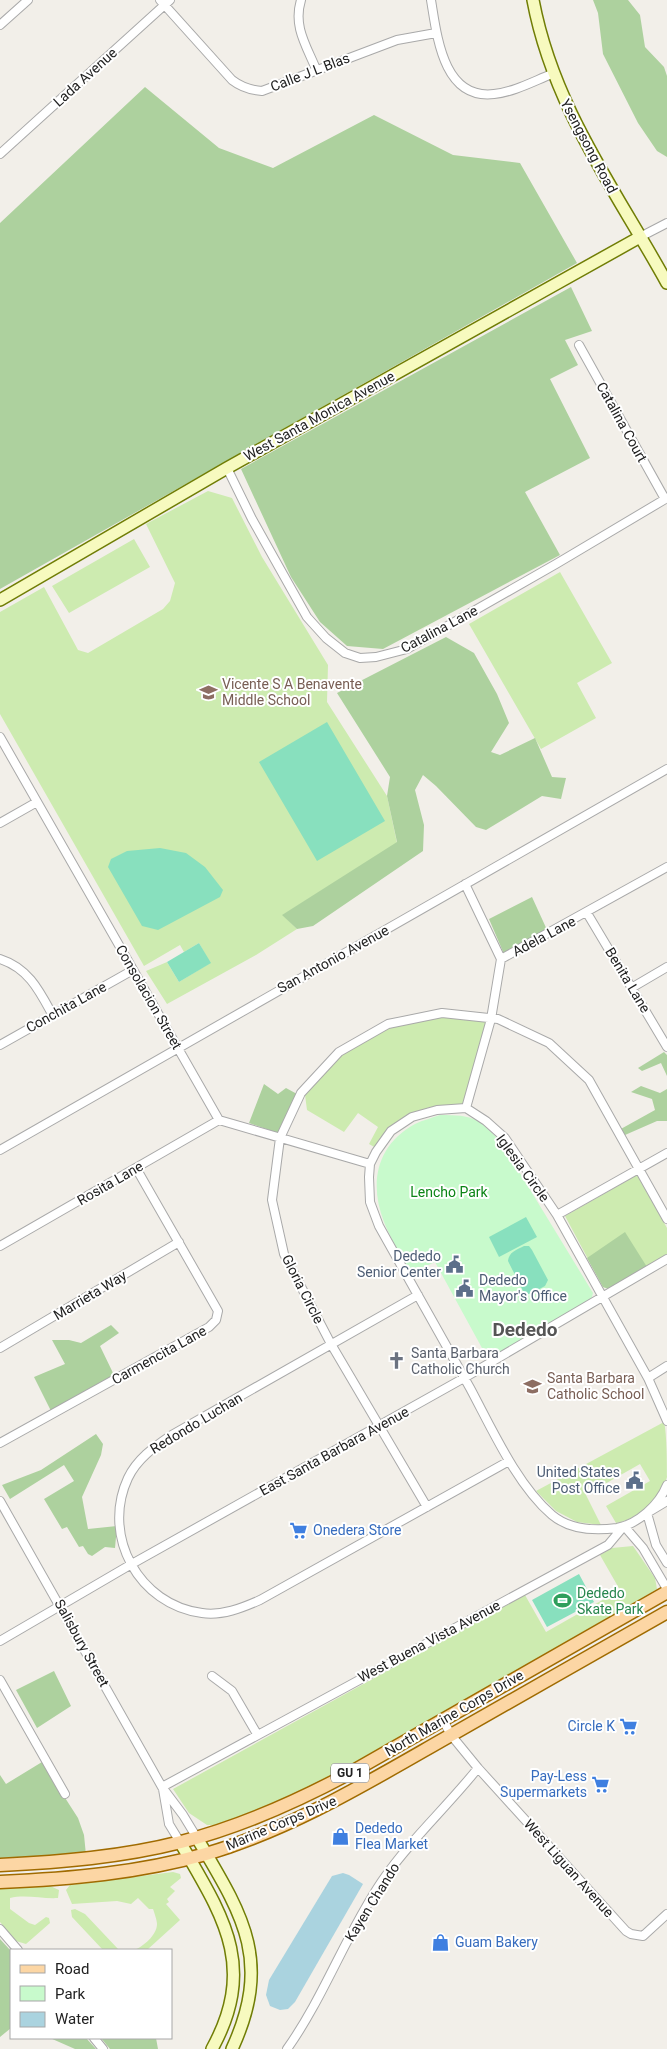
<svg xmlns="http://www.w3.org/2000/svg" width="667" height="2049" viewBox="0 0 667 2049" font-family="Roboto,sans-serif">
	<style>
		.grass { fill: #cdebb0 }
		.forest { fill: #add19e }
		.park { fill: #c8facc }
		.pitch { fill: #88e0be }
		.water { fill: #aad3df }
		.lines { fill: none; stroke-linecap: round; stroke-linejoin: round }
		.minor-casing { stroke: #a9a9a9; stroke-width: 10 }
		.secondary-casing { stroke: #707d05; stroke-width: 14 }
		.primary-casing { stroke: #a06b00; stroke-width: 15 }
		.minor { stroke: #fff; stroke-width: 8 }
		.secondary { stroke: #f7fabf; stroke-width: 11 }
		.primary { stroke: #fcd6a4; stroke-width: 12 }
		.labels { text-anchor: middle; dominant-baseline: central; stroke-width: 4; stroke-linejoin: round; paint-order: stroke }
		.shield { fill: #fff; stroke: #646464; stroke-width: 1 }
		.shield-label { font-size: 12px; font-weight: bold; fill: #222 }
		.street-label { font-size: 14px; fill: #222; stroke: #fff }
		.education-label { font-size: 14px; fill: #785e54; stroke: #fff; text-anchor: start }
		.park-label { font-size: 14px; fill: #0c8416; stroke: #fff }
		.service-label { font-size: 14px; fill: #4e5e75; stroke: #fff; text-anchor: end }
		.worship-label { font-size: 14px; fill: #5b616d; stroke: #fff; text-anchor: start }
		.shop-label { font-size: 14px; fill: #366cbe; stroke: #fff; text-anchor: start }
		.leisure-label { font-size: 14px; fill: #27864d; stroke: #fff; text-anchor: start }
		.district-label { font-size: 19px; font-weight: bold; fill: #555; stroke: #fff }
	</style>
	<rect width="100%" height="100%" fill="#f2efe9"/>
	<!-- grass -->
	<path class="grass" d="M208,491L232,498L262,557L328,665L327,702L387,796L397,843L283,915L297,929L256,955L167,1004L146,971L167,962L179,982L210,963L199,943L184,952L180,945L144,966L0,714V612L44,587L78,650L88,653L163,609L170,601L175,583L146,524Z
		M134,539L150,567L69,613L52,586Z
		M560,572L612,663L577,683L596,718L541,749L469,624Z
		M442,1015L488,1022L464,1107L411,1115L376,1148L369,1144L378,1127L358,1113L344,1132L307,1110L305,1095L341,1053L389,1027Z
		M637,1175L667,1228V1256L609,1289L603,1287L565,1216Z
		M664,1422C667,1434 667,1466 667,1477C661,1498 637,1520 616,1523L606,1506L650,1481L640,1464L596,1489L595,1483L583,1489L601,1525L577,1522L556,1511L536,1491Z
		M633,1546L655,1578L657,1589L331,1778L229,1825H207L189,1813L173,1789L525,1595L546,1632L620,1590L600,1555L612,1548Z
		M173,1872L180,1874L181,1878L170,1887L175,1891L167,1899L169,1902L166,1904L180,1920L147,1950H134C143,1947 157,1935 157,1924C157,1920 154,1912 153,1909H149L138,1898L131,1904L117,1901L72,1904L66,1890L70,1885Z
		M48,1885L59,1890L58,1898C42,1899 25,1894 10,1898V1909L29,1923L35,1925L46,1917L49,1918L50,1923L26,1944L16,1941L0,1922V1888Z
		M75,1909L85,1914L119,1950H103L72,1917L71,1910Z"/>
	<!-- forest -->
	<path class="forest" d="M593,0H628L640,15L645,47L664,67L667,76V157L657,151L638,123L603,54L598,13Z
		M145,87L219,148L273,168L374,115L453,155L520,163L577,263L0,589V223Z
		M571,287L592,331L565,340L578,365L550,379L590,458L525,492L560,555L383,649L347,646L320,622L291,577L241,469Z
		M446,637L474,653L497,694L509,723L491,752L500,755L535,738L552,777L566,778L561,799L542,796L486,830L476,827L436,786L423,775L415,790L424,825L423,851L313,926L297,929L282,915L397,842L387,796L390,777L337,693Z
		M532,897L548,932L504,954L489,919Z
		M664,1052L667,1055V1076L661,1063L642,1071L638,1068Z
		M264,1084L278,1094L286,1088L297,1094L278,1133L249,1123Z
		M641,1086L660,1093L667,1089V1121H657L625,1135L619,1130L655,1110L652,1099L631,1092Z
		M625,1232L647,1267L609,1289L603,1287L587,1258Z
		M111,1325L119,1333L100,1346L114,1375L51,1411L34,1377L65,1364L52,1340H69L81,1343Z
		M96,1434L103,1444L101,1455L82,1497L88,1529L117,1526L115,1548L105,1547L92,1556L88,1554L83,1546L79,1547L67,1527L62,1529L44,1499L74,1481L64,1465L10,1499L2,1485L41,1470Z
		M54,1671L71,1706L37,1728L16,1690Z
		M42,1762L78,1818L84,1835L86,1855L0,1858V1775L6,1784Z
		M0,1939L11,1951V2028L0,2037Z
		M50,2038H86L96,2049H75Z
		M101,2038H156L158,2049H110Z"/>
	<!-- park -->
	<path class="park" d="M440,1115C474,1115 478,1118 501,1142L593,1293L591,1300L488,1359L435,1262L411,1273C402,1257 391,1240 384,1222C369,1184 376,1145 415,1124C423,1120 432,1118 440,1115Z"/>
	<!-- pitch -->
	<path class="pitch" d="M327,722L385,821L317,861L259,762Z
		M160,848L186,853L205,867L223,890L220,897L158,930L142,926L108,867L111,859L127,851Z
		M199,943L211,963L179,982L167,962Z
		M526,1217L537,1237L499,1257L489,1237Z
		M524,1246H529L532,1250L548,1280L545,1286L530,1294H526L523,1291L508,1261C509,1252 516,1250 524,1246Z
		M579,1574L594,1602L547,1627L532,1600Z"/>
	<!-- water -->
	<path class="water" d="M343,1873L349,1875L363,1884L295,2002L288,2009L280,2010L270,2006L266,1995L269,1980L332,1876Z"/>
	<g class="lines">
		<defs>
			<path id="minor" d="M160,0L232,80C241,87 250,90 262,91L397,40L436,33
				M301,0C293,26 306,45 316,69
				M431,0C437,36 443,100 494,94C514,92 534,81 552,74
				M0,25L28,0
				M0,154L170,0
				M640,237L667,223
				M579,345L665,499
				M227,468L252,519L307,617L326,638L345,653L360,658L376,657L407,649L556,564L667,498
				M0,737L219,1120L370,1164
				M0,823L37,802
				M465,884L501,959
				M587,913L667,1047
				M0,959C28,968 39,990 52,1014
				M633,987L667,967
				M0,1045L133,970
				M466,1108L491,1019L501,959L667,867
				M0,1150L667,769
				M557,1215L667,1153
				M0,1246L219,1120
				M418,1295L170,1436C154,1447 137,1459 128,1478C101,1536 139,1605 202,1613C222,1616 242,1608 260,1600L509,1461
				M0,1348L179,1242
				M648,1378L667,1366
				M667,1421L648,1378L557,1215L505,1138L486,1121L466,1108L437,1110L412,1117L391,1131L376,1152L370,1164L369,1177L370,1202L379,1226C409,1280 440,1334 470,1388C492,1429 517,1485 552,1515C570,1530 595,1531 617,1528C638,1524 659,1505 667,1485
				M0,1443L209,1327L216,1320L218,1311L136,1168
				M0,1501L162,1787L183,1815L197,1838
				M667,1501L647,1513L656,1545L667,1563
				M427,1507L331,1344L284,1254L272,1200L280,1138L301,1093L339,1052L388,1024L442,1013L498,1019L549,1043L589,1080L667,1219
				M0,1641L130,1565L464,1378L667,1259
				M212,1676L232,1691L257,1734
				M0,1680L65,1794
				M478,1768L626,1931L631,1934L643,1936L667,1914
				M162,1787L608,1545L624,1526L643,1548L667,1589
				M163,1789L169,1824L180,1842
				M0,1929L18,1950
				M94,2038L103,2049
				M287,2049C324,1997 346,1934 382,1881C410,1840 447,1807 478,1768L451,1735L443,1720"/>
			<path id="secondary" d="M533,0C553,107 615,189 667,283
				M0,600L227,468L640,237
				M197,1838C242,1914 273,1960 232,2049
				M180,1842C222,1915 258,1965 212,2049"/>
			<path id="primary" d="M0,1865C61,1862 122,1857 181,1842C240,1827 296,1802 350,1773L667,1592
				M0,1882C69,1879 139,1873 206,1854C291,1829 367,1783 444,1739C518,1697 593,1654 667,1612"/>
		</defs>
		<!-- minor casing -->
		<use href="#minor" class="minor-casing"/>
		<!-- secondary casing -->
		<use href="#secondary" class="secondary-casing"/>
		<!-- primary casing -->
		<use href="#primary" class="primary-casing"/>
		<!-- minor -->
		<use href="#minor" class="minor"/>
		<!-- secondary -->
		<use href="#secondary" class="secondary"/>
		<!-- primary -->
		<use href="#primary" class="primary"/>
	</g>
	<!-- icons -->
	<defs>
		<symbol id="school-bare" viewBox="-9 -9 18 18"><path d="M0-5L7-2L0 1L-7-2ZM-4 1L0 2.5L4 1V4Q0 6-4 4Z" fill="#8d6e63" stroke="#fff" stroke-width="2.5" paint-order="stroke"/></symbol>
		<symbol id="civic-bare" viewBox="-9 -9 18 18"><path d="M-.6-6.5H3V-4.5H.6V-3L4-1V1h2V6H-6V1h2V-1L-.6-3ZM-1.2 2.5V6h2.4V2.5Z" fill="#5c6f8a" stroke="#fff" stroke-width="2.5" paint-order="stroke"/></symbol>
		<symbol id="church-bare" viewBox="-9 -9 18 18"><path d="M-1.2-6h2.4v3.5h3.3v2.4h-3.3V6h-2.4V-.1h-3.3v-2.4h3.3Z" fill="#6b7280" stroke="#fff" stroke-width="2.5" paint-order="stroke"/></symbol>
		<symbol id="supermarket-bare" viewBox="-9 -9 18 18"><path d="M-6-5.5h2.5l.6 2H6L4.5 2H-2.5L-4.4-4H-6ZM-1.5 3.2a1.3 1.3 0 1 0 .1 0ZM3 3.2a1.3 1.3 0 1 0 .1 0Z" fill="#3f7fe0" stroke="#fff" stroke-width="2.5" paint-order="stroke"/></symbol>
		<symbol id="stadium-bare" viewBox="-9 -9 18 18"><path d="M0-5a6.5 5 0 1 0 0 10a6.5 5 0 1 0 0-10ZM-3.5-1.8h7v3.6h-7Z" fill="#2e9e5b" stroke="#fff" stroke-width="2.5" paint-order="stroke"/></symbol>
		<symbol id="shop-bare" viewBox="-9 -9 18 18"><path d="M-5-2.5h2.3a2.7 3.5 0 0 1 5.4 0H5L5.5 6h-11ZM-1.5-2.5h3a1.5 2.3 0 0 0-3 0Z" fill="#3f7fe0" stroke="#fff" stroke-width="2.5" paint-order="stroke"/></symbol>
	</defs>
	<g fill-rule="evenodd">
		<use href="#school-bare" x="196" y="680" width="25" height="25"/>
		<use href="#civic-bare" x="442" y="1252" width="25" height="25"/>
		<use href="#civic-bare" x="452" y="1276" width="25" height="25"/>
		<use href="#church-bare" x="384" y="1348" width="25" height="25"/>
		<use href="#school-bare" x="520" y="1374" width="25" height="25"/>
		<use href="#civic-bare" x="622" y="1468" width="25" height="25"/>
		<use href="#supermarket-bare" x="286" y="1518" width="25" height="25"/>
		<use href="#stadium-bare" x="550" y="1588" width="25" height="25"/>
		<use href="#supermarket-bare" x="616" y="1714" width="25" height="25"/>
		<use href="#supermarket-bare" x="588" y="1772" width="25" height="25"/>
		<use href="#shop-bare" x="328" y="1824" width="25" height="25"/>
		<use href="#shop-bare" x="428" y="1930" width="25" height="25"/>
	</g>
	<g class="labels">
		<!-- shield labels -->
		<rect class="shield" x="331" y="1763.5" width="38" height="19" rx="4"/>
		<g class="shield-label">
			<text x="350" y="1773">GU 1</text>
		</g>
		<!-- street labels -->
		<g class="street-label">
			<text transform="translate(310 72) rotate(-21)">Calle J L Blas</text>
			<text transform="translate(85 77) rotate(-42)">Lada Avenue</text>
			<text transform="translate(589 146) rotate(62)">Ysengsong Road</text>
			<text transform="translate(319 416) rotate(-29)">West Santa Monica Avenue</text>
			<text transform="translate(622 422) rotate(61)">Catalina Court</text>
			<text transform="translate(439 629) rotate(-28)">Catalina Lane</text>
			<text transform="translate(544 936) rotate(-28)">Adela Lane</text>
			<text transform="translate(333 959) rotate(-29)">San Antonio Avenue</text>
			<text transform="translate(628 980) rotate(59)">Benita Lane</text>
			<text transform="translate(149 997) rotate(60)">Consolacion Street</text>
			<text transform="translate(66 1007) rotate(-29)">Conchita Lane</text>
			<text transform="translate(523 1168) rotate(54)">Iglesia Circle</text>
			<text transform="translate(110 1183) rotate(-30)">Rosita Lane</text>
			<text transform="translate(303 1289) rotate(63)">Gloria Circle</text>
			<text transform="translate(90 1295) rotate(-31)">Marrieta Way</text>
			<text transform="translate(159 1355) rotate(-29)">Carmencita Lane</text>
			<text transform="translate(196 1423) rotate(-31)">Redondo Luchan</text>
			<text transform="translate(334 1451) rotate(-29)">East Santa Barbara Avenue</text>
			<text transform="translate(429 1641) rotate(-28)">West Buena Vista Avenue</text>
			<text transform="translate(82 1643) rotate(61)">Salisbury Street</text>
			<text transform="translate(454 1713) rotate(-30)">North Marine Corps Drive</text>
			<text transform="translate(281 1823) rotate(-23)">Marine Corps Drive</text>
			<text transform="translate(569 1868) rotate(48)">West Liguan Avenue</text>
			<text transform="translate(372 1902) rotate(-58)">Kayen Chando</text>
		</g>
		<!-- education labels -->
		<g class="education-label">
			<text x="222" y="684">Vicente S A Benavente<tspan x="222" dy="16">Middle School</tspan></text>
			<text x="547" y="1378">Santa Barbara<tspan x="547" dy="16">Catholic School</tspan></text>
		</g>
		<!-- park labels -->
		<g class="park-label">
			<text x="449" y="1192">Lencho Park</text>
		</g>
		<!-- service labels -->
		<g class="service-label">
			<text x="441" y="1256">Dededo<tspan x="441" dy="16">Senior Center</tspan></text>
			<text x="479" y="1280" text-anchor="start">Dededo<tspan x="479" dy="16">Mayor's Office</tspan></text>
			<text x="620" y="1472">United States<tspan x="620" dy="16">Post Office</tspan></text>
		</g>
		<!-- worship labels -->
		<g class="worship-label">
			<text x="411" y="1353">Santa Barbara<tspan x="411" dy="16">Catholic Church</tspan></text>
		</g>
		<!-- shop labels -->
		<g class="shop-label">
			<text x="313" y="1530">Onedera Store</text>
			<text x="615" y="1726" text-anchor="end">Circle K</text>
			<text x="587" y="1776" text-anchor="end">Pay-Less<tspan x="587" dy="16">Supermarkets</tspan></text>
			<text x="355" y="1828">Dededo<tspan x="355" dy="16">Flea Market</tspan></text>
			<text x="455" y="1942">Guam Bakery</text>
		</g>
		<!-- leisure labels -->
		<g class="leisure-label">
			<text x="577" y="1593">Dededo<tspan x="577" dy="16">Skate Park</tspan></text>
		</g>
		<!-- district labels -->
		<g class="district-label">
			<text x="525" y="1329">Dededo</text>
		</g>
	</g>
	<!-- legend -->
	<rect x="10" y="1949" width="162" height="90" fill="#ffffff" stroke="#a7a7a7"/>
	<rect x="20" y="1965" width="25" height="8" fill="#fcd6a4" stroke="#a7a7a7"/>
	<text x="55" y="1974" font-size="15" fill="#222222">Road</text>
	<rect x="20" y="1986" width="25" height="15" fill="#c8facc" stroke="#a7a7a7"/>
	<text x="55" y="1999" font-size="15" fill="#222222">Park</text>
	<rect x="20" y="2012" width="25" height="15" fill="#aad3df" stroke="#a7a7a7"/>
	<text x="55" y="2024" font-size="15" fill="#222222">Water</text>
</svg>
